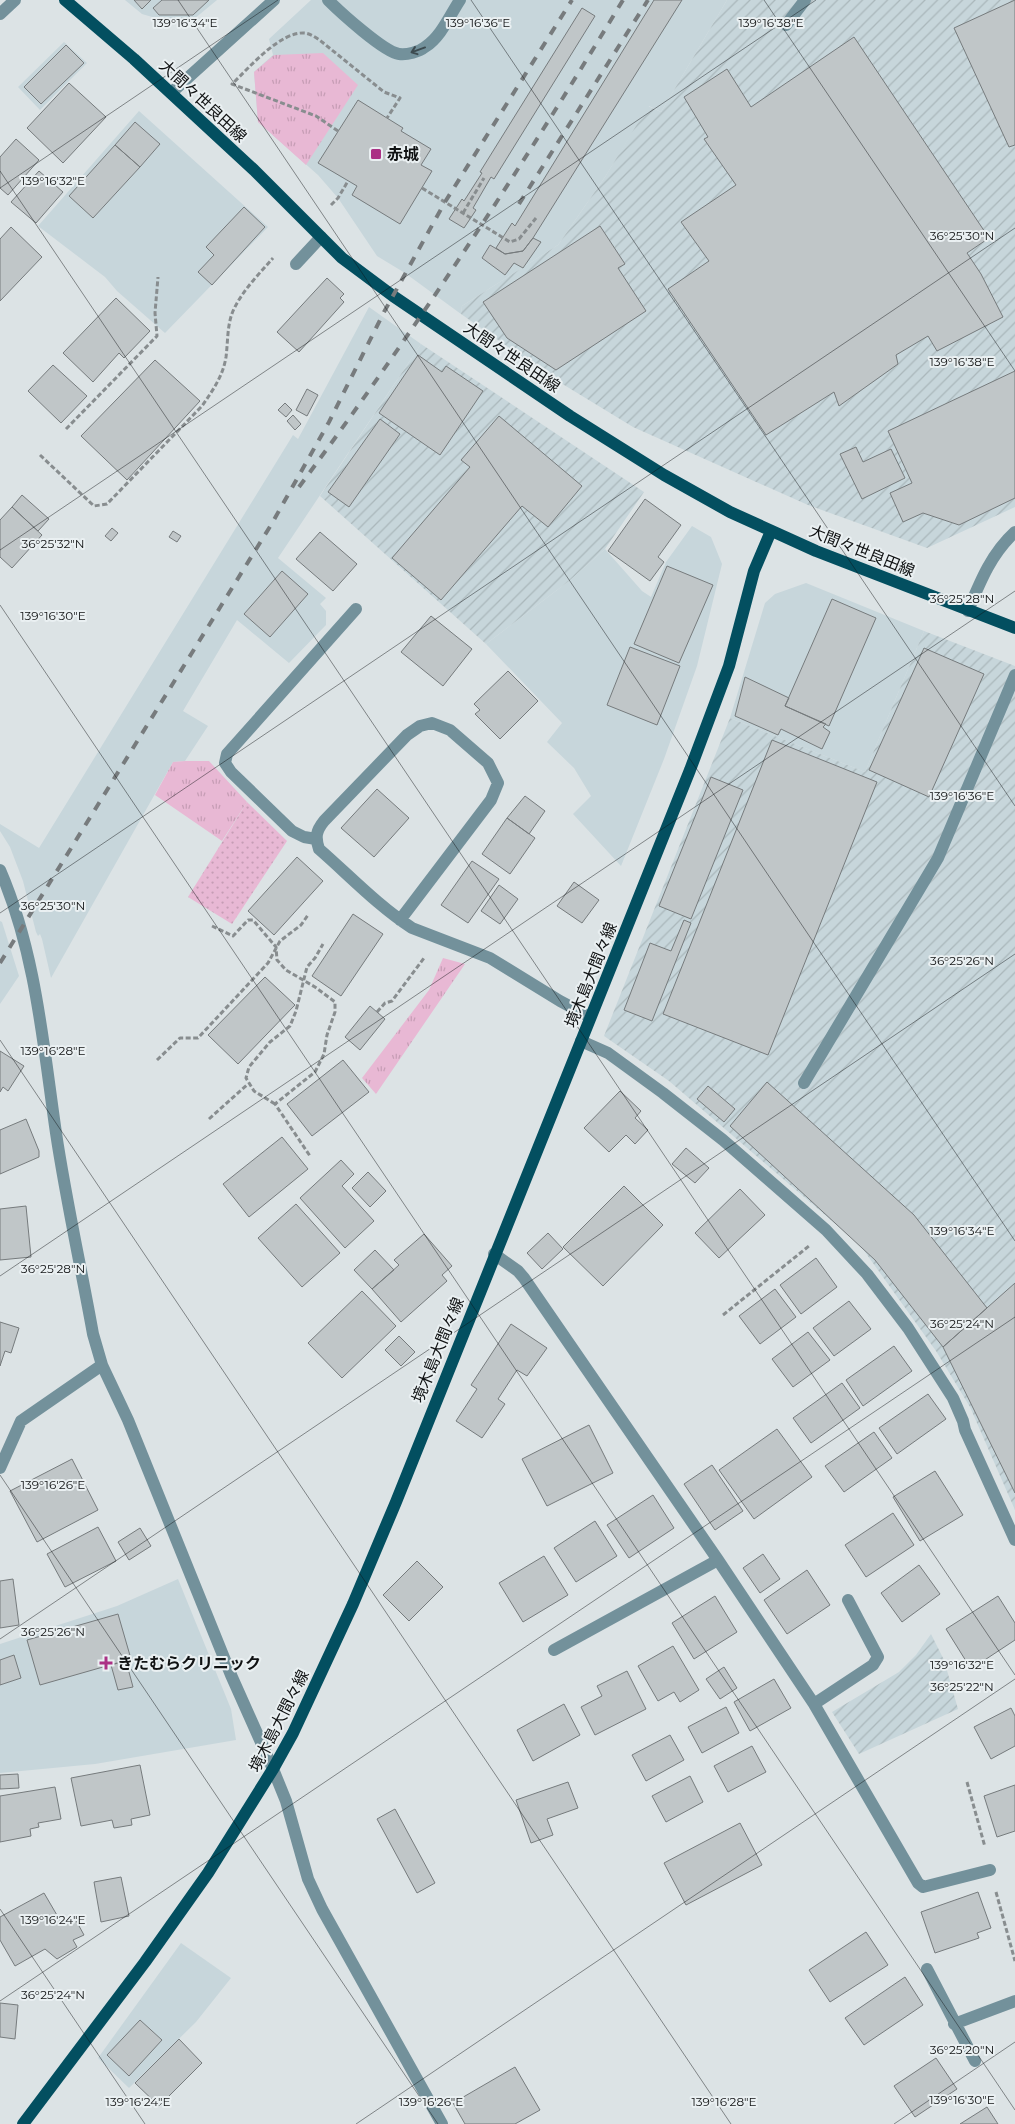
<svg xmlns="http://www.w3.org/2000/svg" width="1015" height="2124" viewBox="0 0 1015 2124" font-family="Montserrat,'Noto Sans JP',sans-serif">
	<style>
		.built { fill: #c7d6db }
		.industrial { fill: url(#industrial-furrows) }
		.grass { fill: url(#grass-tufts) }
		.park { fill: url(#park-dots) }
		.building { fill: #c0c6c8; stroke: #767b7d }
		.lines { fill: none; stroke-linecap: round; stroke-linejoin: round }
		.path { stroke: #888d8f; stroke-width: 3; stroke-dasharray: 5 2.5; stroke-linecap: butt }
		.minor { stroke: #73919b; stroke-width: 12 }
		.major { stroke: #034f60; stroke-width: 12 }
		.rail { stroke: #777b7d; stroke-width: 4; stroke-dasharray: 9 9; stroke-linecap: butt }
		.oneway { stroke: #3d4b50 }
		.ticks { fill: none; stroke: #101213; stroke-width: 1; stroke-opacity: 0.45 }
		.poi-dot { fill: #ab3185; stroke: #eaf0f2; stroke-width: 2 }
		.labels { text-anchor: middle; dominant-baseline: central; stroke-width: 4; stroke-linejoin: round; paint-order: stroke }
		.street-label { font-size: 16px; fill: #101213; stroke: #eaf0f2 }
		.poi-label { font-size: 16px; font-weight: bold; fill: #101213; stroke: #eaf0f2; text-anchor: start }
		.ticks-label { font-size: 12px; text-anchor: middle; fill: #101213; stroke: #eaf0f2; stroke-width: 4; stroke-linejoin: round; paint-order: stroke }
	</style>
	<defs>
		<pattern id="industrial-furrows" width="10" height="10" patternUnits="userSpaceOnUse" patternTransform="scale(1.25)"><rect width="10" height="10" fill="#c7d6db"/><path d="M-1 1l2-2M0 10L10 0M9 11l2-2" fill="none" stroke="#aab7bb"/></pattern>
		<pattern id="grass-tufts" width="24" height="20" patternUnits="userSpaceOnUse" patternTransform="scale(1.25)"><rect width="24" height="20" fill="#e8b8d4"/><path d="M3 7l-1-3M5 7V3M7 7l1-3M15 17l-1-3M17 17v-4M19 17l1-3" fill="none" stroke="#c69db5"/></pattern>
		<pattern id="park-dots" width="8" height="8" patternUnits="userSpaceOnUse" patternTransform="scale(1.25)"><rect width="8" height="8" fill="#e8b8d4"/><path d="M2 2h.1M6 6h.1" fill="none" stroke="#c69db5" stroke-width="1.8" stroke-linecap="round"/></pattern>
	</defs>
	<rect width="100%" height="100%" fill="#dce3e5"/>
	<!-- built -->
	<path class="built" d="M125,0H217L194,19H159L142,14Z
		M311,0H727L661,112L649,106L605,177L558,245L462,306L461,314L405,273L377,256L338,198L318,175L258,122L254,72L273,55L269,39Z
		M64,42L87,63L40,110L18,87Z
		M139,111L268,227L165,333L117,291L105,277L38,226Z
		M369,307L421,344L278,558L326,598L320,604L326,611V625L289,663L237,620L183,711L208,726L185,761L173,762L51,978L42,939L40,934L38,936L36,932L23,881L10,847L0,831V824L39,848L293,435L298,439Z
		M692,526L711,537L722,564L697,666L664,759L621,866L573,814L591,796L574,768L547,742L562,723L486,644L569,581L605,549L642,591L651,597L666,562Z
		M806,583L924,631L865,772L730,718L765,603L775,594Z
		M0,921L2,922L19,976L0,1004Z
		M178,1579L231,1709L236,1740L95,1764L0,1773V1644L117,1606Z
		M181,1943L231,1978L196,2022L129,2088L98,2058Z"/>
	<!-- industrial -->
	<path class="industrial" d="M727,0H1015V507L927,548L808,505L633,427L551,377L461,314L462,306L558,245L605,177L648,106L661,112Z
		M421,344L644,492L605,549L569,581L486,644L320,496Z
		M924,631L1015,666V1510L970,1407L936,1351L860,1245L669,1081L604,1036L730,718L865,772Z
		M931,1634L944,1660L958,1709L859,1754L832,1712L899,1672L916,1655Z"/>
	<!-- grass -->
	<path class="grass" d="M323,53L358,85L306,165L258,122L254,72L274,55Z
		M185,761H209L247,802L222,841L155,795L173,762Z
		M443,958L465,964L376,1094L362,1078L429,990Z"/>
	<!-- park -->
	<path class="park" d="M247,802L287,841L232,924L188,897Z"/>
	<!-- building -->
	<path class="building" d="M134,0H151L142,9Z
		M162,0H209L193,15H159L153,8Z
		M654,0H682L533,238L523,251L505,254L496,248L512,223L515,226Z
		M1015,0V145L1009,147L954,28Z
		M582,8L595,16L494,179L491,177L473,208L476,210L464,228L449,219L462,199L464,201L482,173L480,172Z
		M854,37L989,238L967,253L981,274L1003,317L937,351L928,336L896,355L898,364L839,406L834,392L766,435L668,289L709,261L681,222L736,185L704,139L708,137L684,97L727,69L751,107Z
		M66,45L84,63L41,104L24,87Z
		M69,83L106,117L63,163L27,128Z
		M358,100L403,128L401,131L431,149L421,165L432,171L400,224L352,195L357,186L318,163Z
		M135,122L160,144L140,167L115,145Z
		M16,139L39,160L8,195L0,188V157Z
		M115,145L140,167L93,218L69,196Z
		M39,171L63,192L36,223L11,202Z
		M244,207L265,227L212,285L198,272L214,255L206,247Z
		M600,226L625,264L618,268L646,311L556,370L507,338L483,302Z
		M11,227L42,257L0,301V239Z
		M533,238L541,242L523,268L514,263L505,275L482,258L490,245L505,254L523,251Z
		M327,278L344,294L340,298L344,302L299,352L277,332Z
		M116,298L150,331L124,358L119,353L93,382L63,353Z
		M418,355L442,372L446,366L483,391L440,455L379,413Z
		M155,360L200,401L127,480L81,436Z
		M53,365L87,396L61,423L28,391Z
		M1015,371V498L959,525L923,513L903,522L890,493L912,483L888,431Z
		M307,389L318,395L307,416L296,410Z
		M285,403L292,410L286,417L278,410Z
		M293,415L301,424L295,430L287,421Z
		M499,416L582,486L548,527L522,506L441,600L392,558L470,467L461,460Z
		M380,419L400,434L349,507L328,492Z
		M856,447L863,462L891,449L905,478L862,499L840,454Z
		M22,495L49,519L38,531L12,507Z
		M645,499L681,525L658,557L664,562L650,581L608,551Z
		M12,507L42,535L12,568L0,557V520Z
		M112,528L118,533L111,541L105,536Z
		M173,531L181,536L177,542L169,537Z
		M320,532L357,564L333,591L296,559Z
		M667,566L713,585L679,663L634,644Z
		M282,571L308,594L270,637L244,614Z
		M832,599L876,618L829,726L785,706Z
		M431,616L472,649L443,686L401,652Z
		M630,647L680,666L657,725L607,705Z
		M924,648L984,674L929,797L869,770Z
		M508,671L538,701L500,739L475,714L480,710L474,704Z
		M745,677L789,698L785,706L826,724L823,727L830,732L822,749L781,729L778,735L735,716Z
		M772,740L877,782L768,1055L663,1014Z
		M711,777L743,790L691,919L659,906Z
		M377,789L409,818L374,857L341,828Z
		M525,796L545,811L529,834L507,818Z
		M507,818L535,838L510,874L482,854Z
		M297,857L323,881L274,935L248,911Z
		M472,861L499,879L468,923L441,905Z
		M574,882L599,900L582,923L557,906Z
		M499,885L518,899L500,924L481,911Z
		M353,914L383,934L341,996L312,976Z
		M684,920L691,923L652,1021L624,1010L650,943L671,951Z
		M265,977L295,1005L238,1064L208,1035Z
		M370,1006L385,1019L360,1050L345,1037Z
		M0,1051L24,1066L8,1091L3,1087L0,1092Z
		M343,1060L369,1092L312,1136L287,1104Z
		M767,1082L914,1215L987,1308L943,1347L875,1260L730,1126Z
		M708,1086L735,1109L724,1122L697,1099Z
		M620,1091L641,1111L635,1118L648,1130L635,1144L626,1135L609,1152L584,1128Z
		M26,1119L39,1151V1157L0,1174V1130Z
		M282,1137L308,1169L249,1217L223,1184Z
		M686,1148L709,1168L695,1183L672,1164Z
		M341,1160L354,1174L342,1186L374,1221L345,1248L300,1198Z
		M368,1172L386,1191L370,1207L352,1188Z
		M624,1186L663,1225L603,1286L563,1247Z
		M740,1189L765,1215L719,1258L695,1233Z
		M296,1204L340,1253L302,1287L258,1238Z
		M26,1206L31,1257L0,1260V1209Z
		M548,1233L563,1249L542,1269L527,1253Z
		M424,1234L452,1266L442,1275L447,1281L401,1322L372,1289L399,1265L394,1260Z
		M375,1250L394,1270L372,1289L354,1270Z
		M816,1258L837,1287L801,1314L780,1285Z
		M1015,1283V1493L943,1347Z
		M775,1289L796,1317L760,1344L739,1316Z
		M362,1291L396,1326L342,1378L308,1343Z
		M849,1301L871,1329L834,1356L813,1328Z
		M0,1322L19,1328L11,1353L5,1351L0,1366Z
		M511,1324L547,1348L527,1376L517,1370L498,1399L505,1404L482,1438L456,1421L477,1389L471,1385Z
		M808,1332L830,1360L793,1387L772,1359Z
		M399,1336L415,1352L401,1366L385,1350Z
		M894,1346L912,1371L863,1406L846,1380Z
		M842,1383L860,1408L811,1443L793,1418Z
		M928,1394L946,1419L897,1454L879,1428Z
		M589,1425L613,1473L547,1506L522,1459Z
		M777,1429L812,1477L754,1519L719,1470Z
		M874,1432L892,1458L844,1492L825,1466Z
		M72,1459L98,1510L37,1542L10,1491Z
		M712,1465L743,1511L715,1530L684,1484Z
		M935,1471L963,1515L920,1541L893,1497Z
		M653,1495L674,1528L629,1558L607,1525Z
		M893,1513L914,1545L866,1577L845,1545Z
		M595,1521L617,1556L576,1582L554,1548Z
		M98,1527L116,1561L65,1587L47,1554Z
		M140,1528L151,1546L129,1560L118,1542Z
		M763,1554L780,1579L760,1593L743,1568Z
		M544,1556L568,1595L523,1622L499,1583Z
		M417,1561L443,1587L409,1621L383,1595Z
		M919,1565L940,1594L902,1622L881,1593Z
		M807,1570L830,1605L787,1634L764,1600Z
		M13,1579L19,1625L0,1628V1581Z
		M715,1596L737,1632L694,1659L672,1623Z
		M998,1596L1015,1623V1640L971,1669L946,1629Z
		M118,1614L131,1659L40,1685L27,1640Z
		M673,1646L699,1690L680,1702L674,1692L658,1701L638,1666Z
		M14,1655L21,1678L0,1685V1660Z
		M126,1661L133,1687L118,1690L111,1665Z
		M724,1667L737,1688L720,1699L706,1679Z
		M627,1671L646,1709L595,1735L581,1707L602,1696L597,1686Z
		M774,1679L791,1708L750,1731L734,1702Z
		M564,1704L580,1735L533,1761L517,1730Z
		M726,1707L739,1733L702,1753L688,1727Z
		M1011,1708L1015,1716V1746L991,1759L974,1727Z
		M670,1735L684,1760L646,1781L632,1755Z
		M752,1746L766,1772L728,1792L714,1766Z
		M140,1765L150,1815L131,1819L132,1825L114,1828L112,1820L81,1826L71,1778Z
		M18,1774L19,1788L0,1789V1775Z
		M690,1776L703,1802L666,1822L652,1796Z
		M568,1782L578,1808L547,1819L553,1835L531,1843L516,1800Z
		M1015,1785V1831L997,1837L984,1796Z
		M55,1787L61,1819L38,1823L39,1827L30,1829L31,1836L0,1842V1796Z
		M395,1809L435,1883L417,1893L377,1819Z
		M740,1823L762,1865L686,1905L664,1863Z
		M121,1877L129,1916L101,1922L94,1882Z
		M978,1892L991,1928L977,1933L979,1938L935,1953L921,1912Z
		M44,1893L61,1922L73,1915L84,1935L73,1940L77,1947L57,1959L45,1949L15,1966L0,1940V1917Z
		M866,1932L888,1965L830,2002L809,1970Z
		M905,1977L923,2005L864,2045L845,2018Z
		M0,2003L18,2005L15,2039L0,2037Z
		M140,2020L162,2040L129,2076L107,2055Z
		M179,2039L202,2063L159,2106L135,2083Z
		M936,2058L957,2089L915,2117L894,2086Z
		M515,2067L540,2110L515,2124H465L453,2103Z
		M987,2107L998,2124H960Z"/>
	<g class="lines">
		<!-- path -->
		<path class="path" d="M338,131L316,116L232,84C249,68 280,31 305,33C311,34 317,38 322,42L384,92L400,98L387,118
			M422,188L510,242L519,239L536,218
			M331,205L338,198L348,181
			M463,213L484,178
			M66,429L157,336L155,313L158,277
			M40,455L94,506L107,504L202,406C213,390 223,376 226,357C228,342 227,325 233,311C242,291 259,274 273,258
			M212,926L233,936L248,920H253L276,947L277,960L286,970L315,987L335,1002V1012L327,1035L324,1054L315,1072L275,1104L310,1156
			M377,1012L385,1003L392,1001L424,958
			M157,1060L180,1038H198L268,963L280,941L301,925L308,915
			M275,1104L254,1091L246,1078L249,1067L270,1042L290,1026L296,1011L307,967L315,958L323,944
			M209,1119L248,1084
			M723,1315L809,1246
			M967,1782L985,1847
			M996,1892L1015,1961"/>
		<!-- minor -->
		<path class="minor" d="M328,0C340,12 384,52 399,54C407,55 419,52 425,47C441,37 450,15 460,0
			M0,14L15,0
			M786,25L805,0
			M171,93L274,0
			M296,264L321,237
			M968,611C980,582 991,554 1015,532
			M316,839L304,837L292,831L231,772L225,763L227,754L356,609
			M0,870C36,953 43,1044 56,1133C66,1200 81,1267 93,1334L102,1365L128,1420L231,1675L273,1769L286,1801L308,1879L322,1909L442,2124
			M400,920L491,800L498,783L488,763L450,730L432,723L420,726L407,735L324,821C316,831 315,837 319,849C350,876 377,905 412,928L490,958L560,1001L590,1017
			M581,1041L608,1053L663,1093L723,1140L826,1230L867,1274L908,1328L953,1398L963,1421L965,1430L1015,1540
			M804,1083L938,858L1015,675
			M494,1254L518,1271L524,1278L718,1560L814,1704L918,1883L923,1887L990,1870
			M0,1468L21,1421L102,1365
			M554,1650L718,1560
			M814,1704L873,1665L878,1657L848,1600
			M927,1969L975,2061
			M954,2024L1015,2001"/>
		<!-- major -->
		<path class="major" d="M65,0L134,59L254,170L342,258L393,296L570,416L664,475L730,512L816,551L1015,628
			M23,2124L145,1962L208,1873L273,1769L293,1733L353,1604L396,1502L690,770L729,666L754,571L771,531"/>
		<!-- rail -->
		<path class="rail" d="M519,204L648,0
			M299,487C415,331 522,167 623,0
			M0,963L271,525L329,422L384,312L445,202L572,0"/>
	</g>
	<!-- one-way arrows -->
	<defs><path id="oneway-shaft" d="M-6 0H5M1.5-3L5.5 0L1.5 3" fill="none" stroke-width="1.6" stroke-linecap="round" stroke-linejoin="round" transform="scale(1.25)"/></defs>
	<use class="oneway" href="#oneway-shaft" transform="translate(418 50) rotate(160)"/>
	<!-- ticks -->
	<path class="ticks" d="M178,0L1015,1241M471,0L1015,806M764,0L1015,371M0,171L1015,1675M0,188L278,0M0,550L816,0M0,605L1015,2110M0,913L1015,228M0,1040L731,2124M0,1276L1015,591M0,1475L438,2124M0,1639L1015,954M0,1909L145,2124M0,2001L1015,1317M356,2124L1015,1679M894,2124L1015,2042"/>
	<!-- markers -->
	<g class="poi-dot">
		<rect x="370" y="148" width="12" height="12" rx="2.5"/>
		<path d="M103.5 1655.5h5v5h5v5h-5v5h-5v-5h-5v-5h5z"/>
	</g>
	<g class="labels">
		<!-- street labels -->
		<g class="street-label">
			<text transform="translate(203 101) rotate(43)">大間々世良田線</text>
			<text transform="translate(512 357) rotate(34)">大間々世良田線</text>
			<text transform="translate(862 551) rotate(22)">大間々世良田線</text>
			<text transform="translate(591 975) rotate(-68)">境木島大間々線</text>
			<text transform="translate(438 1350) rotate(-68)">境木島大間々線</text>
			<text transform="translate(279 1721) rotate(-63)">境木島大間々線</text>
		</g>
		<!-- poi labels -->
		<g class="poi-label">
			<text x="387" y="154">赤城</text>
			<text x="117" y="1663">きたむらクリニック</text>
		</g>
	</g>
	<g class="ticks-label">
		<text x="185" y="27">139°16'34"E</text>
		<text x="478" y="27">139°16'36"E</text>
		<text x="771" y="27">139°16'38"E</text>
		<text x="53" y="185">139°16'32"E</text>
		<text x="962" y="240">36°25'30"N</text>
		<text x="962" y="366">139°16'38"E</text>
		<text x="53" y="548">36°25'32"N</text>
		<text x="962" y="603">36°25'28"N</text>
		<text x="53" y="620">139°16'30"E</text>
		<text x="962" y="800">139°16'36"E</text>
		<text x="53" y="910">36°25'30"N</text>
		<text x="962" y="965">36°25'26"N</text>
		<text x="53" y="1055">139°16'28"E</text>
		<text x="962" y="1235">139°16'34"E</text>
		<text x="53" y="1273">36°25'28"N</text>
		<text x="962" y="1328">36°25'24"N</text>
		<text x="53" y="1489">139°16'26"E</text>
		<text x="53" y="1636">36°25'26"N</text>
		<text x="962" y="1669">139°16'32"E</text>
		<text x="962" y="1691">36°25'22"N</text>
		<text x="53" y="1924">139°16'24"E</text>
		<text x="53" y="1999">36°25'24"N</text>
		<text x="962" y="2054">36°25'20"N</text>
		<text x="962" y="2104">139°16'30"E</text>
		<text x="138" y="2106">139°16'24"E</text>
		<text x="431" y="2106">139°16'26"E</text>
		<text x="724" y="2106">139°16'28"E</text>
	</g>
</svg>
